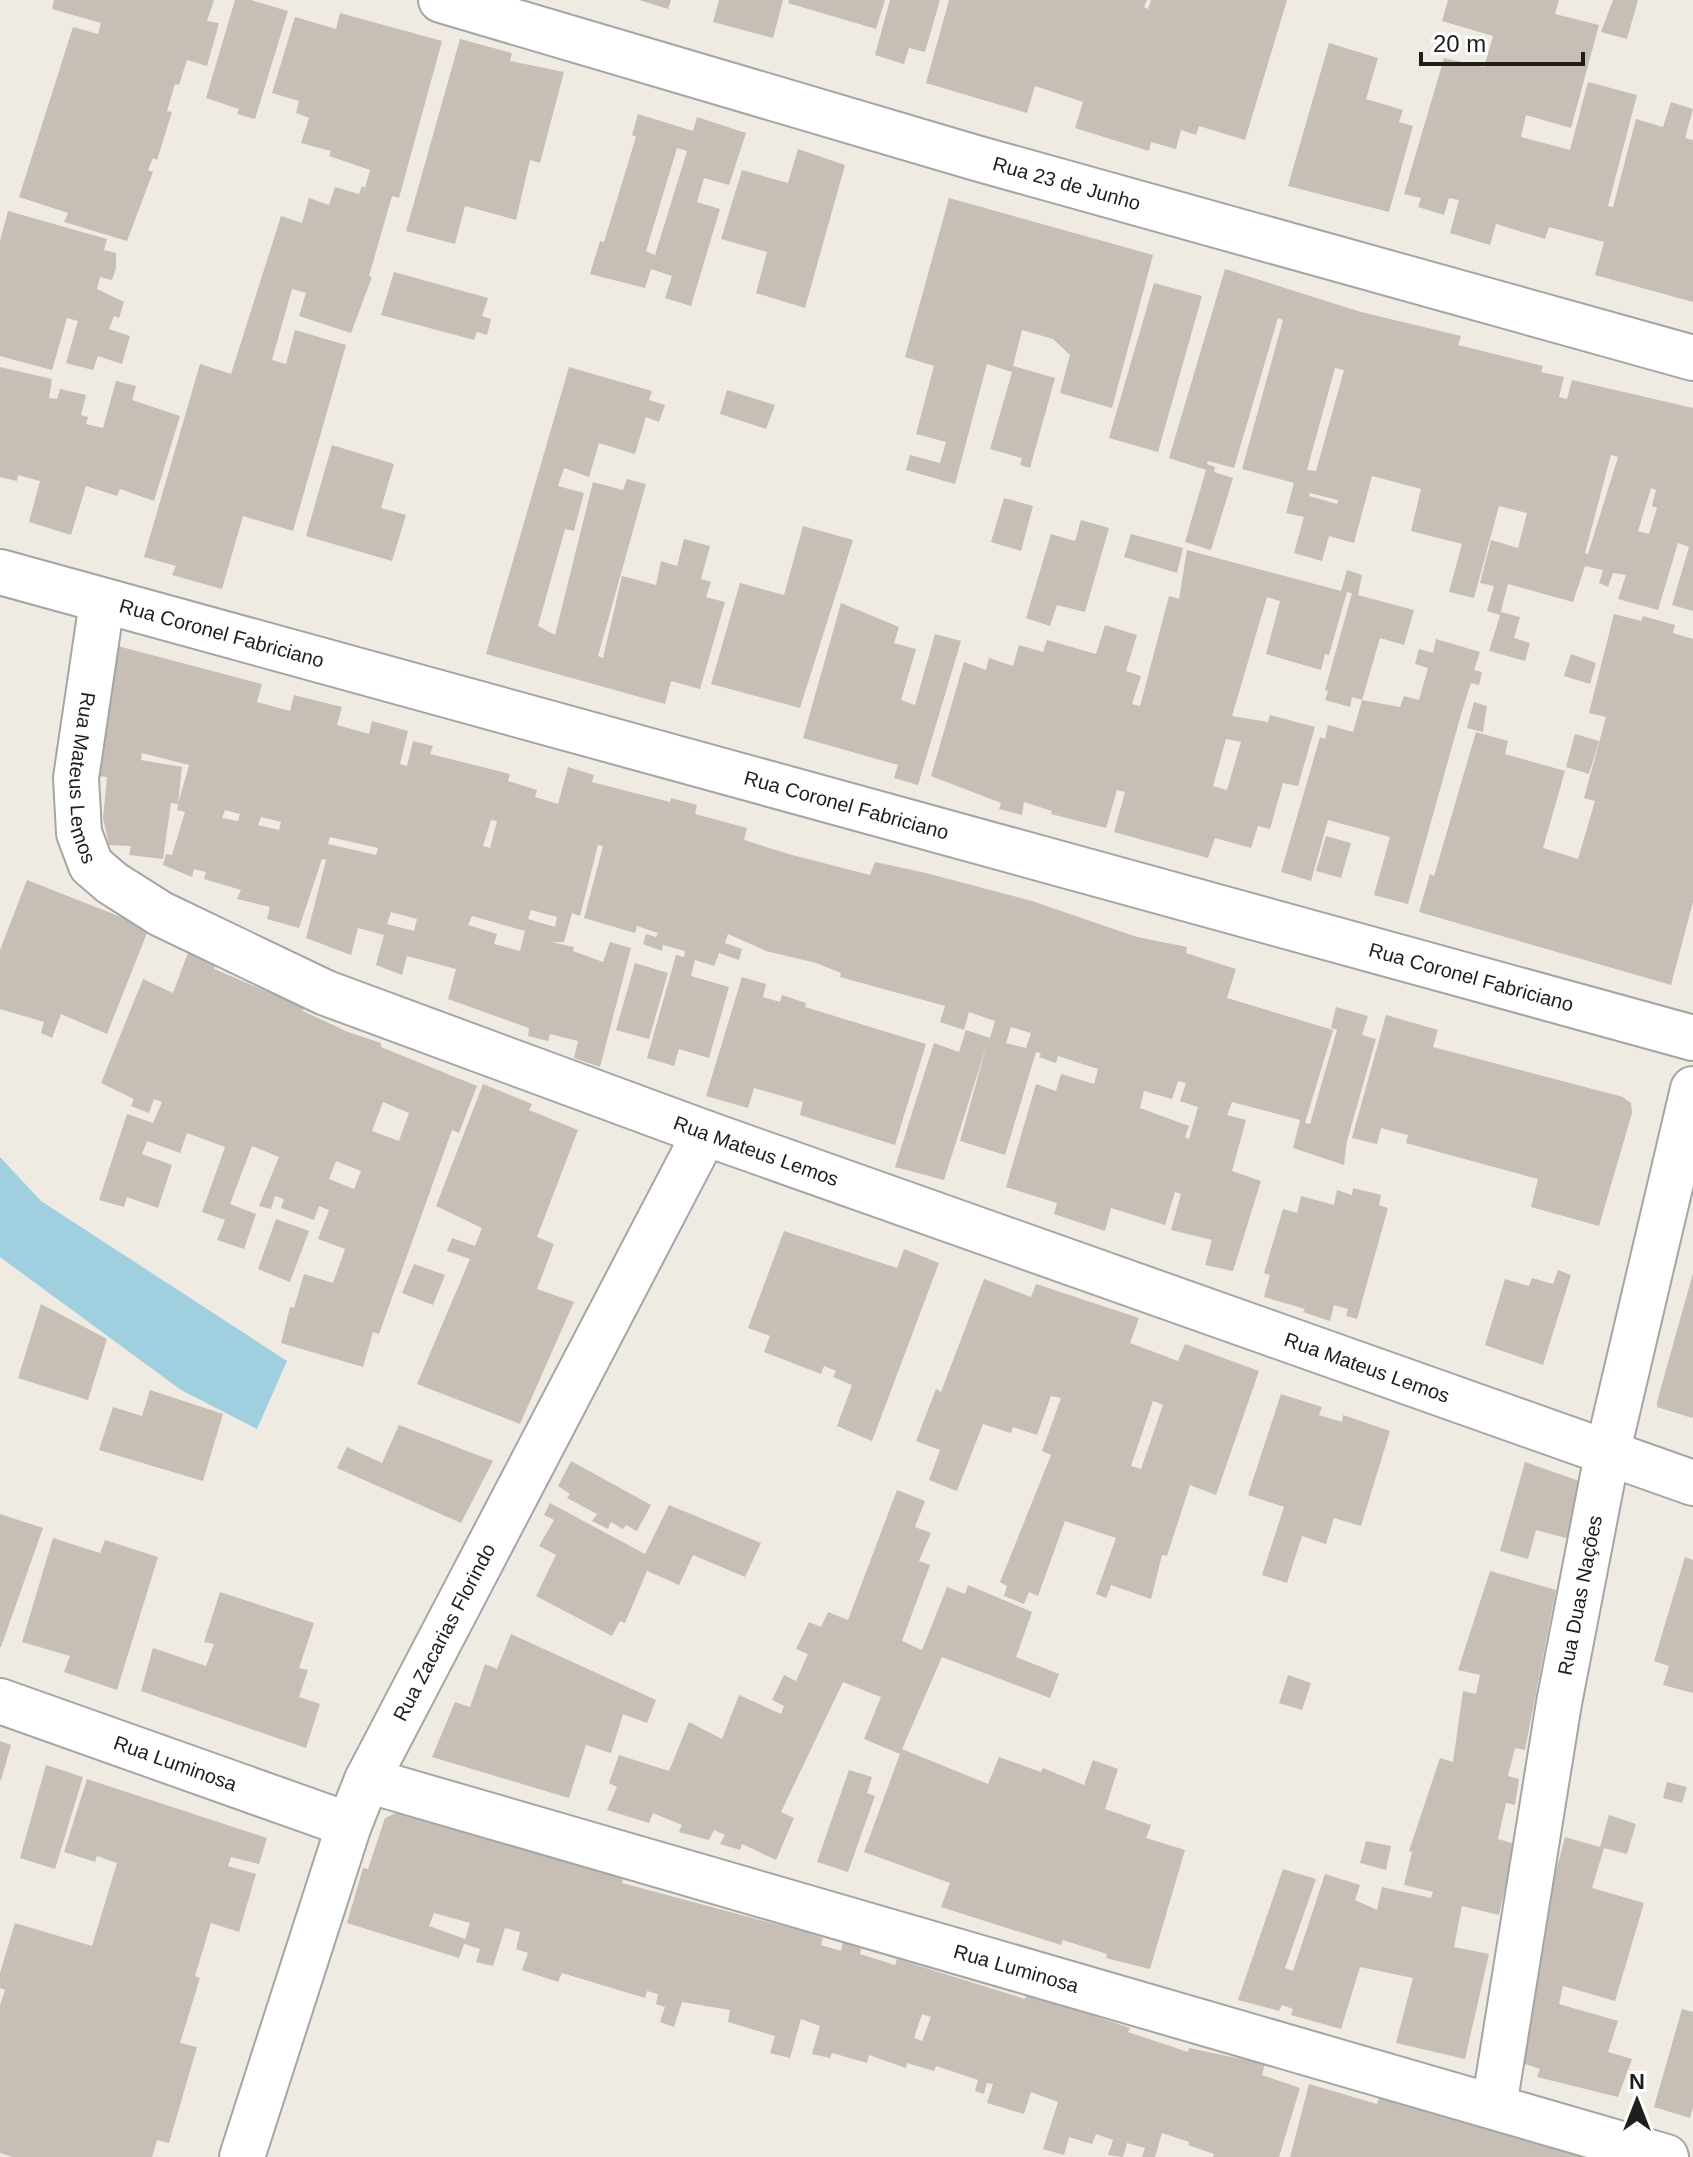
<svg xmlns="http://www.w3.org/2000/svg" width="1693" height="2157" viewBox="0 0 1693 2157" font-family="Arial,sans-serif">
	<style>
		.water { fill: #a0cfe0 }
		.building { fill: #c7beb6; fill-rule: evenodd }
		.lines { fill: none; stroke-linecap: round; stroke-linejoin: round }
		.minor-casing { stroke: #a5a5a5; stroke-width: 48 }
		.minor { stroke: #fff; stroke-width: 44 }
		.labels { text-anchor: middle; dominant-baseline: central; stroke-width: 6; stroke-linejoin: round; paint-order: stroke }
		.street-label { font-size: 20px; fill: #1e1e1e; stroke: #fff }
	</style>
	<rect width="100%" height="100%" fill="#efebe3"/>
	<!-- water -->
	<path class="water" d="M0,1157L41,1201L287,1361L257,1429L181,1390L0,1257Z"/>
	<!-- building -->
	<path class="building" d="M54,0H214L207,21L219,23L207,66L187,60L179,85L175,84L167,111L172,112L157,160L153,158L148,170L153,172L127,241L64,222L68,213L19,197L73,27L98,34L101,23L52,9Z
		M235,0H251L288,11L255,119L237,114L239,109L206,98Z
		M639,0H671L668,9Z
		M719,0H783L773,38L713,22Z
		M789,0H885L876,29L788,3Z
		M890,0H940L925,52L909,48L904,64L875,55Z
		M949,0H1147L1144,7L1148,9L1151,0H1287L1245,140L1199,126L1196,135L1181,130L1176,149L1151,142L1149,151L1075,128L1083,102L1035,86L1027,113L926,83Z
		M1448,0H1559L1555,14L1599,25L1571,128L1526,115L1521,137L1570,150L1588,82L1637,95L1608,206L1613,207L1636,119L1663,127L1671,102L1693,109L1685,138L1693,140V302L1595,275L1604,242L1549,227L1545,239L1496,224L1490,245L1450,233L1459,200L1449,198L1444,215L1418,207L1421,198L1404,194L1444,58L1484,67L1493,36L1442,21Z
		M1613,0H1638L1627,39L1601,32Z
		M340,13L442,41L399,198L392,196L369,276L372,277L351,333L299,316L306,293L292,289L272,360L286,364L295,330L346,345L293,531L243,516L222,589L172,575L176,566L144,557L200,364L231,374L281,216L302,223L309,198L329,205L335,187L359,194L362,186L365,188L370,170L329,156L331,151L301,143L309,118L296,113L299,101L272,93L295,17L336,29Z
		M460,39L512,53L510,61L564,72L540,163L530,160L516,220L465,206L455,244L406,231Z
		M1329,43L1378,58L1366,99L1403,110L1399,122L1413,126L1389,212L1288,186Z
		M638,114L693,131L697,117L746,133L729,185L704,178L697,202L720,209L691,306L665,298L672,276L651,269L645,288L590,274L600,241L604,242L636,137L632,135ZM677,148L687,151L655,255L646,251Z
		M798,149L845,165L805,308L756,293L767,252L721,239L742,170L788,183Z
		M949,198L1153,255L1112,408L1060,393L1070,355L1053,339L1022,330L1013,366L1055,378L1030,468L1020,465L1022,458L990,449L1012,372L987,364L955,484L906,470L910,455L940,463L946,442L916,434L934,366L905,357Z
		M8,211L107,239L104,250L116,253V268L112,280L100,277L97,289L124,302L119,318L114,316L109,329L130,336L122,364L98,356L93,370L66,363L78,321L67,318L52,370L0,356V241Z
		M1225,269L1361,312L1461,336L1458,345L1543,366L1541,372L1564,377L1559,397L1567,399L1572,380L1693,408V611L1672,605L1689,547L1678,543L1658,610L1618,599L1626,575L1613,573L1608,587L1599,583L1603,570L1585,566L1573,602L1508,584L1500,615L1487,611L1494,586L1480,583L1491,540L1518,548L1527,513L1499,506L1474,598L1449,592L1462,544L1411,531L1421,489L1372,476L1354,543L1329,536L1322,561L1294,553L1304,517L1286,513L1294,483L1242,469L1283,320L1278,318L1234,468L1208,461L1207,464L1215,467L1214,472L1233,478L1211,550L1185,542L1206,470L1169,458ZM1335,368L1344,370L1316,471L1307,470ZM1611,455L1618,457L1588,554L1585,553ZM1651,488L1656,490L1652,506L1657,508L1649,534L1638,531ZM1310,493L1338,500L1337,504L1309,496Z
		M394,272L488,298L482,316L491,319L487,335L477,332L474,340L381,315Z
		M1154,283L1202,296L1158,452L1109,438Z
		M0,367L52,379L49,398L57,399L60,389L86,395L81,415L88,417L86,424L103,428L116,381L136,386L132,400L180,416L154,501L120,489L117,496L86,486L71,535L29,522L40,481L18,475L17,481L0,477Z
		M569,367L652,391L649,400L665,405L659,422L646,417L635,454L599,443L589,477L564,468L558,486L584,493L574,531L565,529L538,626L555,635L593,482L623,490L627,479L646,484L598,656L603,658L622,576L656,585L661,561L677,566L684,539L710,546L701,579L711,582L706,597L725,602L700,689L671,681L665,704L486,654Z
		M727,390L775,405L766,429L720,414Z
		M332,445L394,464L381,508L406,515L392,561L306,536Z
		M1004,498L1033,506L1021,551L991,542Z
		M1081,520L1109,528L1085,612L1057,605L1050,626L1026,618L1051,534L1075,541Z
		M803,526L853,540L800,708L711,684L740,583L784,595Z
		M1131,534L1183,548L1177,573L1124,557Z
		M1187,550L1341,591L1347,570L1362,575L1358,595L1414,610L1404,645L1380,638L1362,700L1400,707L1404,696L1419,700L1428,668L1415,664L1419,649L1433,653L1436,639L1480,652L1474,670L1482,672L1479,685L1471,683L1462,711L1408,904L1374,895L1390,837L1328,820L1311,881L1281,872L1320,737L1325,739L1328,725L1353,732L1362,700L1352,697L1350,707L1325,700L1328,691L1325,690L1352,593L1347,592L1329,655L1325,654L1321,670L1266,654L1280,601L1267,597L1232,716L1268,722L1270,715L1315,727L1298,786L1283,783L1270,829L1258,826L1251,848L1215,838L1208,858L1114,832L1125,792L1117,790L1106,828L1051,814L1052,811L1024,802L1022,815L999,809L1001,803L931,776L964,662L986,670L989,658L1013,666L1019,645L1043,652L1047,640L1096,654L1105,625L1137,635L1126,671L1141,676L1132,704L1140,706L1169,596L1179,599ZM1226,739L1241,742L1227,790L1213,786Z
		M841,603L899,627L894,643L916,649L901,700L915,705L935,634L961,641L918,785L894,778L898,765L803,738Z
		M1501,612L1520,617L1514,638L1530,643L1525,661L1489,651Z
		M1614,614L1641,621L1643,616L1675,625L1673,633L1693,639V902L1671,985L1419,912L1430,874L1434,876L1476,732L1508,741L1505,754L1565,771L1543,848L1578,859L1595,801L1584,798L1606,717L1589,713Z
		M114,645L262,684L257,702L290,711L294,695L342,707L337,725L369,734L372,721L408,731L400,764L407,766L413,741L433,746L430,754L510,774L508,781L537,790L535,797L558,804L568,767L594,775L592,782L670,802L671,798L697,805L695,814L747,828L744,840L792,855L870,875L875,862L926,873L1032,901L1137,937L1187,947L1186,953L1236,969L1227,998L1333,1030L1305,1123L1310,1124L1337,1030L1331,1028L1336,1007L1368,1016L1362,1035L1376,1039L1347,1141L1344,1165L1293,1148L1300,1120L1232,1102L1227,1115L1246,1120L1232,1171L1261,1181L1233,1271L1205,1265L1212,1240L1171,1230L1181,1194L1175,1192L1165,1225L1111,1208L1105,1231L1054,1214L1057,1203L1006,1187L1036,1084L1056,1091L1061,1074L1094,1084L1098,1069L1058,1056L1056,1063L1039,1057L1041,1053L1036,1052L1005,1155L960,1141L987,1044L944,1180L895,1167L934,1043L959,1052L966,1030L990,1038L995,1021L969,1012L964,1030L940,1022L945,1006L840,977L841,973L816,963L766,951L728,934L725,943L742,949L739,960L719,953L714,966L695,960L691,976L729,987L709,1058L679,1049L674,1066L647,1058L676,955L684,957L685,951L663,945L662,951L643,944L646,934L656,937L658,933L637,926L635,933L584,918L603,846L598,845L580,916L572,913L564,942H551L574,947L573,951L603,962L610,942L631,948L600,1067L574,1058L578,1041L550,1034L548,1041L528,1036L529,1028L448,999L456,969L407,956L402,975L376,965L384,935L358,928L351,955L306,938L326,860L322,859L299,928L267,919L270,907L237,899L241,890L204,879L206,872L194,869L192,877L163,865L166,854L172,855L185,812L177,810L178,804L171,803L163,859L129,855L131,846L109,845L103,818L107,777L98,776ZM142,753L189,765L178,804L182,767L141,760ZM225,810L240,814L238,821L222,818ZM261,817L281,822L279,830L258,825ZM491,820L497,821L490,848L483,846ZM330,837L378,848L376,855L328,844ZM531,910L557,917L555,927L528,919ZM391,912L417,919L414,931L387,924ZM472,916L525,931L520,951L494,944L497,934L468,925ZM1011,1027L1031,1033L1026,1048L1006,1043ZM1178,1081L1186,1083L1180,1101L1198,1107L1189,1139L1185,1137L1189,1126L1140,1108L1144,1091L1172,1099Z
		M1571,654L1596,663L1590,684L1564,676Z
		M1474,702L1487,706L1483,732L1467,728Z
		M1575,734L1599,741L1589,774L1566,767Z
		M1326,836L1351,843L1341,878L1316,871Z
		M27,880L149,928L107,1034L61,1014L52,1038L41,1033L44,1022L0,1009V950Z
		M189,950L217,961L214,969L304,1007L303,1011L348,1032L381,1043V1047L477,1086L459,1133L452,1130L379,1334L373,1332L363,1367L281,1343L290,1307L294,1308L304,1274L333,1283L345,1249L318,1239L329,1210L319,1206L314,1220L281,1208L284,1199L275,1196L271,1209L259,1206L279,1157L252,1146L230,1204L256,1214L244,1249L217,1240L225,1220L202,1212L225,1147L187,1133L180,1153L147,1141L142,1154L172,1165L158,1208L127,1197L124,1207L99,1200L127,1114L153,1123L162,1102L154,1099L149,1113L131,1106L134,1099L101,1083L143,979L173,993ZM383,1102L409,1113L399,1141L372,1131ZM336,1161L361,1171L354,1189L329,1179Z
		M635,963L668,973L649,1039L616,1030Z
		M742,977L766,984L763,997L780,1002L782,995L806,1003L805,1007L926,1044L895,1145L800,1115L803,1102L754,1088L748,1108L706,1096Z
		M1386,1015L1438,1030L1433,1047L1623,1097L1631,1103L1632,1113L1599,1226L1531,1207L1538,1179L1406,1143L1408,1135L1381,1128L1377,1144L1352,1138Z
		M483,1084L532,1104L529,1110L578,1130L537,1237L554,1244L537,1289L574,1302L520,1424L417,1384L470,1259L447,1251L452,1238L475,1246L482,1228L436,1206Z
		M1353,1188L1381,1195L1379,1205L1388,1208L1357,1319L1346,1316L1348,1309L1334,1305L1330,1321L1303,1312L1305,1309L1264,1297L1270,1275L1264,1273L1283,1209L1297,1213L1301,1196L1334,1205L1337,1190L1352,1195Z
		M276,1219L309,1231L290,1282L258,1269Z
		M784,1231L897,1268L904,1249L939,1263L872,1441L837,1426L852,1385L833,1377L836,1371L824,1366L821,1374L764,1352L770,1336L748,1328Z
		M414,1264L445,1275L433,1305L402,1293Z
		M1558,1270L1571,1275L1543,1365L1485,1345L1505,1279L1529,1286L1532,1278L1553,1284Z
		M1693,1273V1416L1692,1418L1657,1407V1402Z
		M984,1279L1031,1297L1036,1284L1139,1318L1130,1343L1178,1361L1185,1344L1259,1371L1216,1495L1190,1485L1167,1556L1162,1555L1151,1599L1111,1585L1106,1598L1096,1594L1116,1538L1065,1521L1038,1596L1029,1592L1024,1604L1004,1596L1007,1586L1000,1582L1051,1455L1042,1451L1061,1398L1051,1396L1037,1435L1013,1427L1011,1433L983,1424L957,1491L929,1480L940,1450L916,1441L936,1389L941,1392ZM1153,1401L1163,1405L1141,1469L1131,1466Z
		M41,1304L107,1339L88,1400L18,1378Z
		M150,1390L223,1414L203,1481L99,1450L113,1407L142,1416Z
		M1281,1394L1322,1407L1319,1415L1342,1422L1343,1415L1390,1431L1361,1526L1334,1518L1326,1544L1302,1536L1287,1583L1262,1575L1284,1507L1248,1495Z
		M399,1425L493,1461L461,1523L337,1468L347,1447L382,1463Z
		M571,1461L651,1505L637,1531L626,1525L623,1529L611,1522L608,1529L592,1521L597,1514L567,1498L570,1494L558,1486Z
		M1525,1462L1585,1483L1570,1539L1536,1530L1528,1559L1500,1551Z
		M897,1490L925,1501L915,1527L931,1533L919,1561L930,1565L902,1641L922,1650L947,1587L965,1594L968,1585L1032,1612L1016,1657L1059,1674L1050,1698L942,1657L902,1749L988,1784L999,1757L1041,1772L1043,1768L1084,1785L1093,1760L1118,1769L1105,1809L1151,1825L1146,1838L1185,1850L1150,1969L1106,1958L1107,1954L1063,1940L1061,1945L941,1907L950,1883L864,1852L900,1754L864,1739L881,1697L843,1682L781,1812L794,1818L776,1860L742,1844L740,1850L720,1844L725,1835L714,1830L709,1840L679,1832L682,1825L653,1813L649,1823L607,1810L617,1787L609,1783L619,1755L669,1771L689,1722L722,1739L739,1695L781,1714L784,1706L772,1700L784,1675L796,1681L808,1654L796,1649L809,1622L821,1627L828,1612L848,1620Z
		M550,1503L645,1554L669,1505L761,1543L745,1577L693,1555L679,1585L647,1571L625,1623L620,1621L612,1636L536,1596L556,1555L539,1546L554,1520L544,1515Z
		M0,1514L43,1528L1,1647H0Z
		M53,1538L100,1553L105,1540L158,1557L117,1690L64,1672L70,1656L22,1642Z
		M1685,1557L1693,1560V1693L1663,1685L1669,1666L1654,1661Z
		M1490,1571L1556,1590L1525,1750L1515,1748L1508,1776L1519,1779L1515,1805L1506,1803L1498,1839L1515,1844L1499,1915L1462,1906L1454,1947L1489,1954L1465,2059L1396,2043L1413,1978L1360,1967L1341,2029L1291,2015L1293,2009L1282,2005L1279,2011L1238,2000L1283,1869L1316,1879L1285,1968L1293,1971L1325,1874L1360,1885L1355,1900L1377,1910L1382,1887L1431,1898L1433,1892L1404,1885L1412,1852L1409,1851L1440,1758L1453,1762L1463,1691L1476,1694L1480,1675L1458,1670Z
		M220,1592L314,1623L299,1668L308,1670L299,1697L320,1704L306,1748L141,1691L153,1648L206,1666L214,1644L204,1642Z
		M511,1634L656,1700L647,1723L623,1714L611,1753L586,1745L569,1798L432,1757L455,1702L470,1707L485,1664L497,1669Z
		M1288,1675L1311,1683L1302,1710L1279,1703Z
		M0,1741L11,1745L1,1780H0Z
		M46,1765L83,1777L55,1869L20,1858Z
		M849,1770L872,1777L867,1793L875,1796L848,1872L817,1862Z
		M87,1779L267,1838L259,1864L231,1857L228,1866L256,1874L239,1932L211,1923L195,1976L200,1978L180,2043L197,2047L169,2143L157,2140L152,2157H13L0,2153V2005L5,1990L0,1988V1973L15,1923L92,1946L117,1863L97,1856L95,1862L64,1852Z
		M1667,1782L1687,1787L1682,1803L1663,1798Z
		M401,1811L593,1869L623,1879L622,1883L805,1932L823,1938L821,1945L841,1951L843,1942L861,1949L860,1954L895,1965L897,1959L1025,1999L1027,1993L1130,2028L1128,2032L1188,2052L1189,2048L1265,2064L1262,2075L1300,2088L1279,2157H1213L1214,2154L1188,2145L1189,2142L1162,2133L1155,2157H1142L1145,2148L1127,2143L1123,2157L1108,2155L1113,2140L1096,2134L1092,2144L1069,2137L1064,2155L1043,2149L1058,2102L1031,2092L1024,2114L987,2103L993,2084L987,2083L984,2094L975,2091L978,2080L936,2066L934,2071L907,2063L906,2068L869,2055L867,2063L832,2053L830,2058L812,2054L820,2026L801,2019L790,2058L770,2053L775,2036L728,2022L730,2010L682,2002L674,2027L660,2022L665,2007L656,2004L658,1994L647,1991L645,1998L562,1973L558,1982L522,1970L528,1953L516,1949L520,1932L505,1928L493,1966L476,1962L480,1949L464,1944L459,1958L347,1923L363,1868L368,1869L385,1818ZM434,1913L470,1923L465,1939L429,1926ZM922,2014L931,2017L922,2041L914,2038Z
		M1609,1815L1636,1824L1627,1854L1604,1848L1592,1888L1644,1903L1615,2001L1563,1986L1559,2004L1618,2021L1608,2052L1632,2059L1618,2097L1537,2077L1540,2069L1507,2058L1565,1837L1600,1847Z
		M1366,1841L1391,1846L1386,1870L1360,1863Z
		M1682,2009L1693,2012V2107L1690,2118L1654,2107Z
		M1309,2084L1377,2104L1379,2097L1416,2098L1604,2157H1290Z"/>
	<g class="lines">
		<defs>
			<g id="minor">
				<path id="s1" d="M441,0L976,158L1693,358"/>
				<path id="s2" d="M0,572L1693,1038"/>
				<path id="s3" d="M102,602L76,778L79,833L91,865L112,883L161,914L326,993L705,1133L1693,1483"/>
				<path id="s4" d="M0,1701L349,1825"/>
				<path id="s5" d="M367,1780L1666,2157"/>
				<path id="s6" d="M1494,2106L1559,1703L1608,1450L1693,1089"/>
				<path id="s7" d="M242,2157L349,1825L367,1780L705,1133"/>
			</g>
		</defs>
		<!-- minor casing -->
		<use href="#minor" class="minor-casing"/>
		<!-- minor -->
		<use href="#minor" class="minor"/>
	</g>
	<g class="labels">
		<!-- street labels -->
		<g class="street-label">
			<text stroke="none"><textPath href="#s1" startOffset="652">Rua 23 de Junho</textPath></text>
			<text stroke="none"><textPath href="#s2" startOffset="230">Rua Coronel Fabriciano</textPath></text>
			<text stroke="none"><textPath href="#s3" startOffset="178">Rua Mateus Lemos</textPath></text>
			<text stroke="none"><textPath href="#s2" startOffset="878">Rua Coronel Fabriciano</textPath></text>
			<text stroke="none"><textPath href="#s2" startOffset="1526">Rua Coronel Fabriciano</textPath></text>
			<text stroke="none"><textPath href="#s3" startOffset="994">Rua Mateus Lemos</textPath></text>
			<text stroke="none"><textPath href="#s3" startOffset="1642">Rua Mateus Lemos</textPath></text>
			<text stroke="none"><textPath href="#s6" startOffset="518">Rua Duas Nações</textPath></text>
			<text stroke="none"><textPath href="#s7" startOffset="564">Rua Zacarias Florindo</textPath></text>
			<text stroke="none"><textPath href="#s4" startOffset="186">Rua Luminosa</textPath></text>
			<text stroke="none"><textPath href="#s5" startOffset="676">Rua Luminosa</textPath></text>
		</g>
	</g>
	<!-- north arrow -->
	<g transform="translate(1637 2101)" stroke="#ffffff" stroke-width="6" paint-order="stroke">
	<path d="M0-6L14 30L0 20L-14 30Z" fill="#1e1e1e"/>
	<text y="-12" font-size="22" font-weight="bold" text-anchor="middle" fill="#1e1e1e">N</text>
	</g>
	<!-- scale -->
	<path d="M1421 52v12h162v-12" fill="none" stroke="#1e1e1e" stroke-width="4"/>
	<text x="1433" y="52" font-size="24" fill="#1e1e1e" stroke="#ffffff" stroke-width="6" paint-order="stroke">20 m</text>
</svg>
